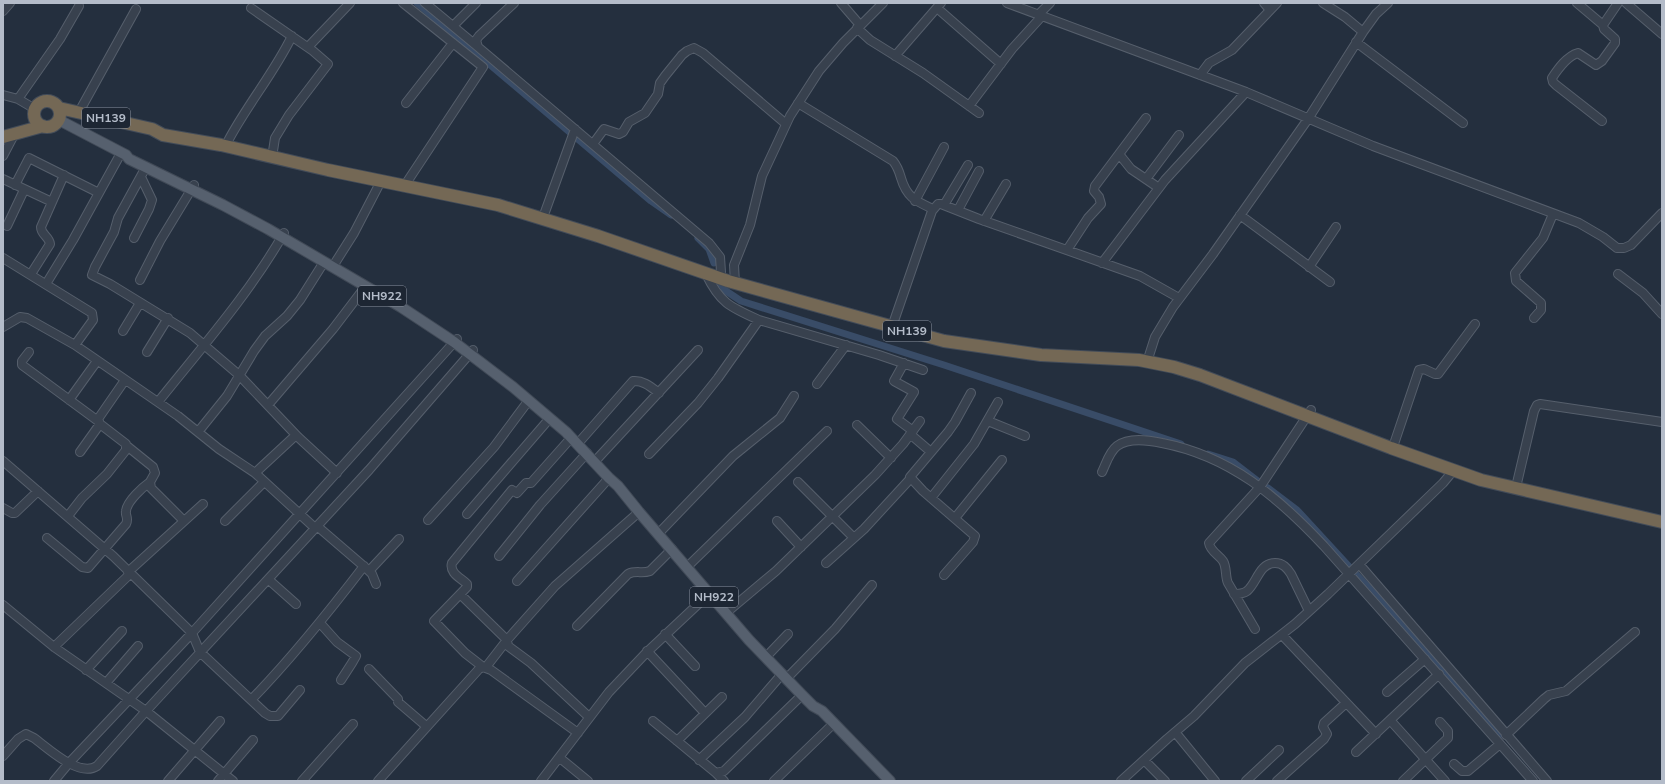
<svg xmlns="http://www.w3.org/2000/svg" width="1665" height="784" viewBox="0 0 1665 784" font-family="'Nunito Sans',sans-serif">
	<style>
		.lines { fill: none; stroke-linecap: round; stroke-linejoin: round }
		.canal { stroke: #394c67; stroke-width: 7 }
		.minor-casing { stroke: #565f6c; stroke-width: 10 }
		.major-casing { stroke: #414a57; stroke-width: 12 }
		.highway-casing { stroke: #434c59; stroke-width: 14 }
		.minor { stroke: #38414e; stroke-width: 8 }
		.major { stroke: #56606e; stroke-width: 10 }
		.highway { stroke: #746855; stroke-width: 12 }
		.labels { text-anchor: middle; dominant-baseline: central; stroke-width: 4; stroke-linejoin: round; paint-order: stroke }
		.shield { fill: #1d2633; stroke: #878f9c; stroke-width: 1 }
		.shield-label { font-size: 12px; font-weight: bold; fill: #b4bcc9 }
	</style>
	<rect width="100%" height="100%" fill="#242f3e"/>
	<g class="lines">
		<!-- canal -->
		<path class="canal" d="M417,3L651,201L671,215
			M698,238L709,249L714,263
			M718,279L726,291L741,301L944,365L1181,444
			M1208,454L1233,462L1259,482
			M1268,488L1297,510L1450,676L1501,734"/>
		<defs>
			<path id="minor" d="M403,3L483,67L405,185
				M425,3L478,47
				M514,3L479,36L476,40L478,47L709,243L720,257L721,272
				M841,3L860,25
				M1007,3L1246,92L1373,146L1579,223L1603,237L1617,248H1624L1631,245L1662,213
				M1264,3L1270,10
				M1323,3L1345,17L1363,32
				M1577,3L1603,25
				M1626,3L1662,34
				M251,8L313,51L328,64L289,115L275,138L273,151
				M937,8L1001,64
				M3,11L10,3
				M1038,15L1050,3
				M453,26L476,3
				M857,28L870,40L923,73L979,113
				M1356,42L1463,123
				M308,47L350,3
				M895,56L941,3
				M1200,75L1209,63L1232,50L1277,3
				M3,95L18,99L35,109
				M18,99L60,39L79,6
				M406,103L453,43
				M798,103L893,161C898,167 899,171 901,178C907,198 916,201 933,209
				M969,106L1012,49L1042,16
				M79,112L136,9
				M1602,121L1556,85L1553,82L1552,78C1558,69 1567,56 1578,53L1596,65L1602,61L1615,43V39L1604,29L1603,25L1618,3
				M228,141C247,105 274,73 292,36
				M593,144L604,129L619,134L623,132L629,122L645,113L658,94L660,83L665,76L682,55L687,51L694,48L703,53L786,124
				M1119,154L1131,169L1159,188
				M3,156L14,135
				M146,167L118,218L114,232L95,267L92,275L110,284L190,333L239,375L298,437L337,473
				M3,179L52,202
				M1146,179L1179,135
				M15,185L29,158L99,193
				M915,201L944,147
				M944,205L968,165
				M958,210L979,171
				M545,212L575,129
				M1240,215L1330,282
				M984,221L1006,184
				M7,226L24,190
				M134,238L149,209L152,200L141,177
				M1067,250L1088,218L1101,204L1099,197L1094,191L1095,186L1146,118
				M3,258L92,313L93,320L75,345
				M335,263L354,233L381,181
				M1102,263L1165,180L1246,92
				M1309,267L1336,227
				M31,274L50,244C49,236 41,235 41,227L64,175
				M706,274C720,303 730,307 759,320L879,355L923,370
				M1618,274L1643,293L1662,314
				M140,280L160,241L194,185
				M735,283L734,265L750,225L762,176L790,116L819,71L843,43L883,3
				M46,284L73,240L121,153
				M1534,318L1541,310V303L1516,281L1515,273L1543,238L1553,214
				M894,321L932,211L938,204H941L979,219L1140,276L1179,298
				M3,327L20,317L27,318L75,345L178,416L219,449L255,473L315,528
				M123,331L140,303
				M29,352L22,361V365L98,421
				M147,352L168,318
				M1147,362L1155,337L1173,307L1213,254L1308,119L1363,32L1376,14L1388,3
				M904,363L894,381L914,392L897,419L913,431
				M817,384L846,345
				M69,400L97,361
				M158,402C202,347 249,294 284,233
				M268,405L333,329L365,287
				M988,421L1025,436
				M857,425L891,458
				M198,432L227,396L254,351L265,336L287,316L300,300L324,262
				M910,434L931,452
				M581,440L633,381C643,380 651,387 659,393
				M1394,444L1419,370L1424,369L1435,374H1438L1475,324
				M127,446L153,467L155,473L150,482L151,488L184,521
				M80,452L100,424
				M649,454L698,403L718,378L759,320
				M598,458L698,350
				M3,461L113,556L192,633L200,652L265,713L270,716H278L300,690
				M1102,472C1106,464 1109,452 1117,446C1129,437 1148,440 1162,443C1230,456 1278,497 1324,546L1533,781
				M255,473L296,435
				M798,482L854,538
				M1517,483L1534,411L1537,405L1540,404L1662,422
				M931,498L974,444L998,402
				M3,508L12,513H15L38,491
				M467,514L550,418
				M68,516L82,498L107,474L126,450V444L100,424L98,419L125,380
				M955,518L1002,460
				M428,520L494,447L529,400
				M225,521L264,482
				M777,521L801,547
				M317,526L367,569L372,574L376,584
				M658,534L733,456L780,418L794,396
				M47,538L82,567L88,568L126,524C129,518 125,516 126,511C127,501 143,487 150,482
				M499,556L540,505L587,453
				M826,563L864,529L911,478
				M1359,564L1547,781
				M687,567L827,431
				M369,571L399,539
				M128,572L203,504
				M944,575L973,542L975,536L923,491L910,477L948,432L955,422L971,393
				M269,580L296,604
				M517,581L609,478
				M1234,594C1239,594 1243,594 1247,591C1257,583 1259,563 1275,563C1283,563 1287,568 1291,574L1309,611
				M461,595L507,640L508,646L531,663L589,717
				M3,605L54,647L146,711L233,781
				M726,613L776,571L875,475L903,444L920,421
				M320,623L337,642L356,656L352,663L341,680
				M577,626L628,574C636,570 642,574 650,571L672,549
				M1255,629L1228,583C1225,577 1227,567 1223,561C1219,555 1210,551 1209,543L1260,487L1311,410
				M665,634L695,666
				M1282,635L1376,734
				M54,647L130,574
				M647,651L705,713
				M766,657L788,634
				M483,667L465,653L434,621L467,587V584C461,578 449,573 452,563L512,490L517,493L526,483H531L571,438
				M486,667L507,640L555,586L639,512
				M369,669L398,699V702L426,726
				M86,670L122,631
				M786,679L835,629L872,585
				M106,683L138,646
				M1387,692L1425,659
				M251,700C292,658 328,613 364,566
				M1390,720L1445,781
				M653,721L716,773L724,771L802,695
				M1175,732L1215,781
				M1506,735L1544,699L1549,695L1566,691L1635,632
				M677,741L722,697
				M1356,752L1439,674
				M3,756L18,739L26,734L34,738C48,748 79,778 97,766L146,711L369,470L473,350
				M560,758L588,781
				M699,760L745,717L782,674
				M1144,760L1165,781
				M1454,764L1462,771H1468L1500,744
				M716,773L724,781
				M54,781L69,763L192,633L457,339
				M168,781L220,721
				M218,781L253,740
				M302,781L353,724
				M378,781L479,669L483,667L491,670L578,733
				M541,781L609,692L646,653L710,593
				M774,781L830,727
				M1121,781L1167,739L1194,716L1245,663L1295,624L1328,594L1443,483L1453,471
				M1246,781L1279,750
				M1277,781L1324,739L1327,734L1323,727L1324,723L1346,703
				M1403,781L1448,738V731L1440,722"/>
			<path id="major" d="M59,120L126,155L129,159L223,205L268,229L401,307L454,342L513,387L566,432L609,478L618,486L639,512L749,640L802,695L813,706L822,711L890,781"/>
			<path id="highway" d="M34 114a13 13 0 1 1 26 0a13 13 0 1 1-26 0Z
				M59,108L152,129L163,135L221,145L328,170L498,205L598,236L728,281L944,341L1041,355L1139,360L1174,367L1200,375L1391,448L1481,480L1662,522
				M3,137L43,126"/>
		</defs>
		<!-- minor casing -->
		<use href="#minor" class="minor-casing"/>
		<!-- major casing -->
		<use href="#major" class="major-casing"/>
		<!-- highway casing -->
		<use href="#highway" class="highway-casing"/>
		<!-- minor -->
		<use href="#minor" class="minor"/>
		<!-- major -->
		<use href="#major" class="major"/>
		<!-- highway -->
		<use href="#highway" class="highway"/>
	</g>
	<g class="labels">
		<!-- shield labels -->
		<g class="shield">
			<rect x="82" y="108" width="48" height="20" rx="3"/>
			<rect x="358" y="286" width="48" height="20" rx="3"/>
			<rect x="883" y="321" width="48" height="20" rx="3"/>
			<rect x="690" y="587" width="48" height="20" rx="3"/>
		</g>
		<g class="shield-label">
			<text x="106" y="118">NH139</text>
			<text x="382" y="296">NH922</text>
			<text x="907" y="331">NH139</text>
			<text x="714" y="597">NH922</text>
		</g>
	</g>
	<!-- border -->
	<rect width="1665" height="784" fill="none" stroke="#b4bcc9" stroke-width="8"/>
</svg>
